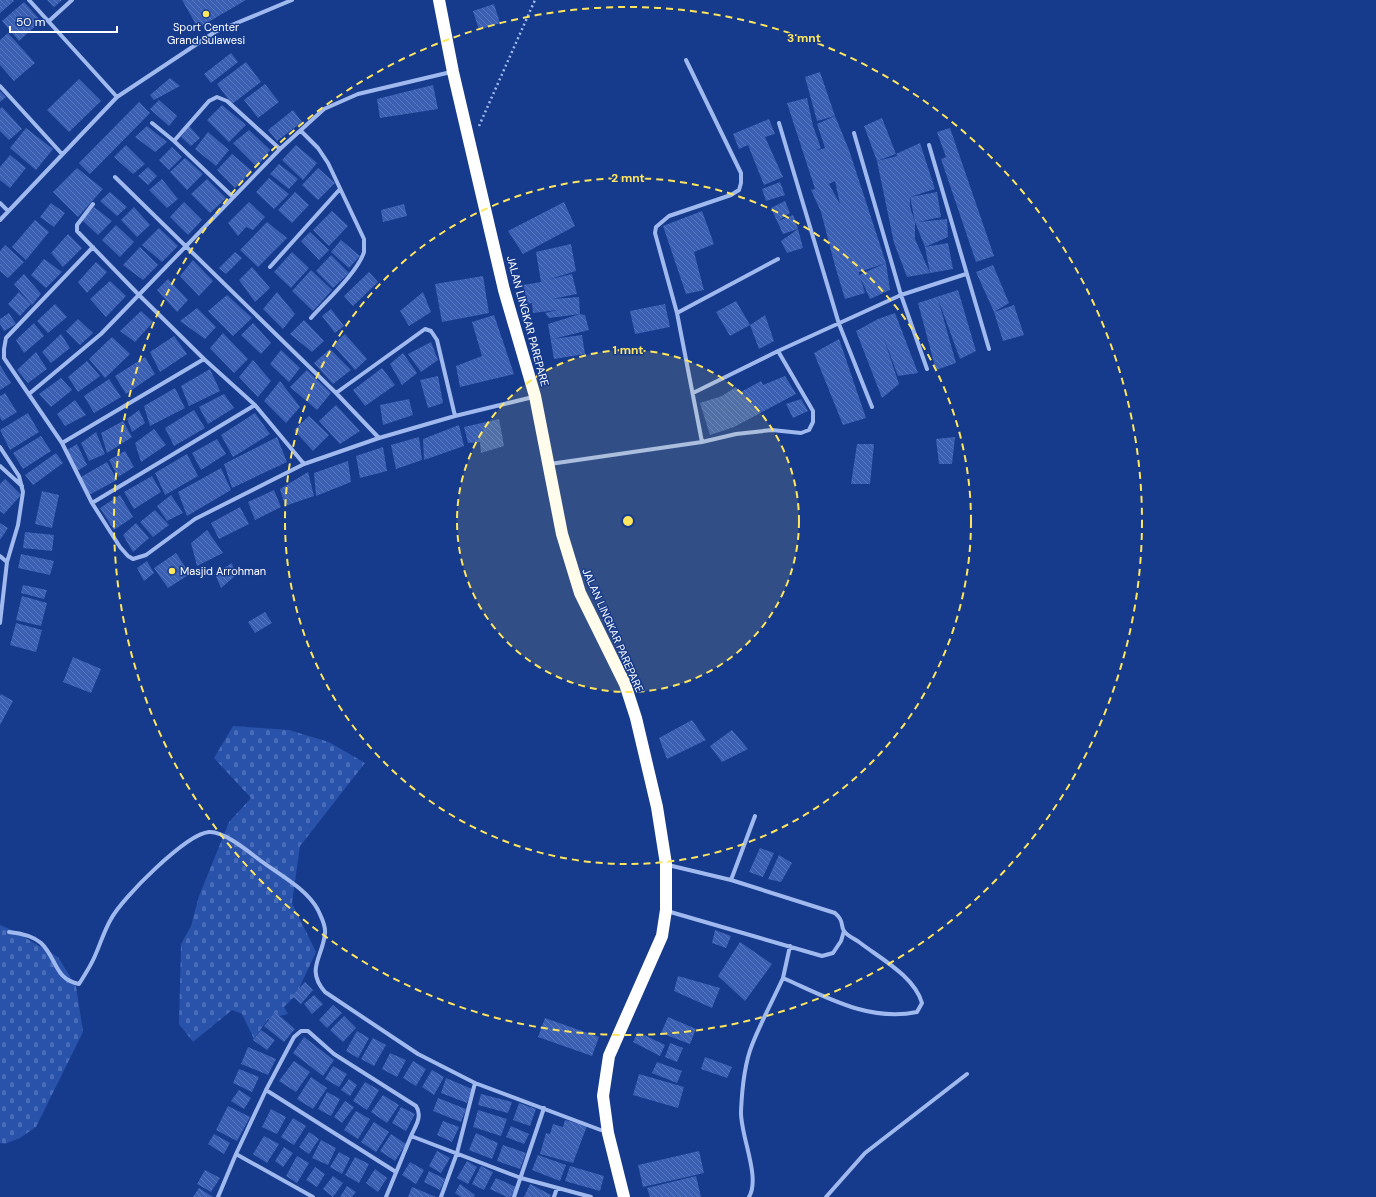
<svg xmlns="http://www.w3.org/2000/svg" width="1376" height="1197" viewBox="0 0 1376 1197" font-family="'DM Sans',sans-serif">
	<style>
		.cemetery { fill: url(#cemetery-stones) }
		.building { fill: url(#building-back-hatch); fill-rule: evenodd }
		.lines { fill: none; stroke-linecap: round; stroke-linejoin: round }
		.path { stroke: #a0b9ef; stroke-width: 2.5; stroke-dasharray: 2 3; stroke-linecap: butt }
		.street { stroke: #a0b9ef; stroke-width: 4 }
		.highway { stroke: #fff; stroke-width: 12 }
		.ring { fill: none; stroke: #ffe65e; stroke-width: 2; stroke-dasharray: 7 5 }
		.poi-dot { fill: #ffe65e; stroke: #163a8c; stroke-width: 1.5 }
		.labels { text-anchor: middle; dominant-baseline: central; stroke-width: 3; stroke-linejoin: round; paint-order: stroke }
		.poi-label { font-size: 11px; fill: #fff; stroke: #163a8c }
		.street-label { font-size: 11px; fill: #fff; stroke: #163a8c }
		.centre { fill: #ffe65e; stroke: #163a8c; stroke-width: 2 }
		.ring-label { font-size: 12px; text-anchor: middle; font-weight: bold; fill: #ffe65e; stroke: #163a8c; stroke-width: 3; stroke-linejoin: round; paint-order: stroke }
	</style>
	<defs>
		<pattern id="cemetery-stones" width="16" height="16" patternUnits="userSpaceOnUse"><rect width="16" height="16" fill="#2952ab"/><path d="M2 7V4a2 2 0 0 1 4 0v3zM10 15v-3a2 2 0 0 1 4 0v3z" fill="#496cb8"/></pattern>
		<pattern id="building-back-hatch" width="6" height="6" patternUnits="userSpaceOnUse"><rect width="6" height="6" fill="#3b60b3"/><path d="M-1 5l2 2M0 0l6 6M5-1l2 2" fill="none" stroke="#5878be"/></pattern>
	</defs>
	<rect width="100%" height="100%" fill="#163a8c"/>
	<!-- cemetery -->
	<path class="cemetery" d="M233,726L289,730L329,742L365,763L300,846L292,903L316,952L296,995L284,1007L288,1014L268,1019L254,1039L242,1014L232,1010L193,1042L179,1024L181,944L191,926L199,896L229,822L251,798L214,758Z
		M0,925L14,931L58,957L76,986L83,1032L36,1127L20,1138L5,1144L0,1143Z"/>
	<!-- building -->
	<path class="building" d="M0,0H13L14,1L0,13Z
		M47,0H62L54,7Z
		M182,0H246L198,28Z
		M24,2L41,21L19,41L2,21Z
		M494,4L500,23L479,30L473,11Z
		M8,33L35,63L14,81L0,65V40Z
		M231,53L238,62L211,83L204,74Z
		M246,62L261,82L232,104L217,84Z
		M820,72L835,116L817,121L805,77Z
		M170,78L180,86L154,100L150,95Z
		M79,79L101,101L69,132L47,110Z
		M265,84L279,102L258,118L244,100Z
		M433,85L438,109L380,118L377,99Z
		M0,91L6,97L0,102Z
		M807,98L813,126L821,148L815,151L825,148L817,124L835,116L849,150L886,263L890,290L870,299L860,277L865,293L845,299L835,266L821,212L811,190L815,189L787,103ZM835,181L840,204L829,184ZM886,263L859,275V272Z
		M159,100L177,116L169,126L150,109Z
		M139,102L150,113L90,174L79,163Z
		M222,105L246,125L229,142L207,120Z
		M2,107L22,129L9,140L0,131V109Z
		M293,110L302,122L277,141L268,130Z
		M882,118L896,154L877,161L864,126Z
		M769,119L775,134L765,137L783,177L764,185L748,145L739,149L733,134Z
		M147,126L167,142L155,152L135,137Z
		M189,126L200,138L191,146L181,137Z
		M26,128L53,149L36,170L10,148Z
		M950,128L994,256L976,262L941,159L946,157L937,132Z
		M249,130L270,150L257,167L233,143Z
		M208,132L229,150L216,166L195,149Z
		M920,143L935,189L910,197V207L915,222L910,197L937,192L941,217L918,222L947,219L948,237L925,247L948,243L953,269L930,273L925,247L915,222V239L930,273L907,277L894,243L877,161L897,156L896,154Z
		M126,145L145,164L133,174L114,157Z
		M296,145L317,163L303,180L282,160Z
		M172,147L182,157L169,170L159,160Z
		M232,154L252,171L235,188L217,170Z
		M10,155L26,168L10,188L0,180V167Z
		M185,158L203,174L187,190L170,172Z
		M279,164L298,179L289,189L270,174Z
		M148,167L157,176L148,185L138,176Z
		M77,168L103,189L78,217L53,192Z
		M318,168L335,183L318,200L302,185Z
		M269,178L289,194L274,209L256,192Z
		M162,179L178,199L167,208L149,190Z
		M207,179L226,198L210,213L191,194Z
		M780,182L785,195L766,201L762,189Z
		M110,192L127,207L117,216L100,201Z
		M295,192L309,205L292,223L278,210Z
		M785,201L790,213L778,221L793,215L798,229L783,234L771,208Z
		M184,202L202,220L188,235L170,217Z
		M249,202L265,217L253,230L246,227L238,236L228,223Z
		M564,202L575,226L523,254L508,231Z
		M51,203L65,213L54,227L40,217Z
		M404,204L407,216L383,222L381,210Z
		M94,207L112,221L98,235L82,220Z
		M134,207L150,225L137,237L121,220Z
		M332,211L348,226L329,246L313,230Z
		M702,211L714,244L694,252L704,290L686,294L663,226Z
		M35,220L49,232L26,260L12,247Z
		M267,222L287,238L258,267L240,250Z
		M116,225L134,242L120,257L102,240Z
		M159,228L178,246L162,262L142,245Z
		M798,229L803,248L787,253L781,241Z
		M310,232L329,250L319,260L301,241Z
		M68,234L82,248L63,267L51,253Z
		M341,240L360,256L349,268L331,252Z
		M571,244L576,271L547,280L572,274L577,294L552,299L579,297L580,314L549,318L545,313L558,310L533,313L532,303L528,304L523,285L541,282L536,252Z
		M5,245L24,262L8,278L0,271V251Z
		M140,247L158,265L143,280L123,265Z
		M235,252L242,258L226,274L219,268Z
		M292,252L309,268L291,288L274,272Z
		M331,255L349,273L333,288L316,271Z
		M44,259L62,272L46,288L31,275Z
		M193,260L213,281L199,296L180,276Z
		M96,262L107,272L87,293L78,282Z
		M993,265L1009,303L994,312L976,272Z
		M252,267L270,288L255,302L239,280Z
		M311,270L332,290L313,311L292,291Z
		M369,272L378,282L353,306L344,296Z
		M24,274L41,294L32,305L14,284Z
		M483,276L489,313L442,322L435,284Z
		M168,279L188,300L177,312L157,290Z
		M110,281L126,296L106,317L90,299Z
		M958,290L976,351L960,359L938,299L956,363L936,370L918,303Z
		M19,292L31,304L20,316L8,304Z
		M277,292L295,314L283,329L263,309Z
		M423,292L431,312L409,326L400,311Z
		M227,295L252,318L233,336L208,311Z
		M736,301L750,325L730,336L716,312Z
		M55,304L67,317L48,333L37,321Z
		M665,304L670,327L635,334L630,311Z
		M1014,305L1024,335L1003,341L994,312Z
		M197,308L216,327L205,339L180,321Z
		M331,309L344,326L335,333L322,316Z
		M141,311L153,322L135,342L120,331Z
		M9,313L16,324L4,331L0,324V319Z
		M895,313L918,373L898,376L883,336L899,384L882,398L856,331L878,319Z
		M580,314L585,315L589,330L553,339L582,335L585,354L554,359L548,324Z
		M494,315L514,374L460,387L456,366L482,356L472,322Z
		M765,315L774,341L759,349L750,325Z
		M78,319L93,333L80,345L66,331Z
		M304,320L324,341L312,352L290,334Z
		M34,323L44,336L24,353L16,340Z
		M253,323L271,343L261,354L241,335Z
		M223,333L248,359L234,373L210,348Z
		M61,334L70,348L51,363L42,352Z
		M345,334L367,359L355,370L333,345Z
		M174,336L187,354L160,372L150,352Z
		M112,337L130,354L105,378L89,359Z
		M839,339L866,418L843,425L814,353Z
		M431,342L438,360L421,372L408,354Z
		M330,349L351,370L333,384L314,363Z
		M281,350L300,368L289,382L270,364Z
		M36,352L47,369L28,383L17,370Z
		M403,353L417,373L402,385L390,364Z
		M145,357L155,374L126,394L115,376Z
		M253,360L271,381L258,397L239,377Z
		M87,361L100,376L78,392L68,377Z
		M0,365L11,383L0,390Z
		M382,368L395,385L365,406L353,390Z
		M210,369L220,391L189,406L181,386Z
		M307,370L331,393L317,410L290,387Z
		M438,376L443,403L428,408L420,380Z
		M785,376L796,394L734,427L710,435L700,403L722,396L736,387L739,393L761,381L763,385Z
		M61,378L72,390L51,407L39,394Z
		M109,379L121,397L94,413L84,396Z
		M280,381L300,407L286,423L264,401Z
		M175,388L185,408L150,426L144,406Z
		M5,393L17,412L2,421L0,417V396Z
		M224,394L234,408L208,424L199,407Z
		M409,399L413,415L383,425L380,405Z
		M801,399L808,411L793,418L786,404Z
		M75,400L86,415L65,426L57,414Z
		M336,405L360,431L340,444L319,421Z
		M139,410L145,423L132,432L127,419Z
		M194,410L205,428L174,446L165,428Z
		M28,413L39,432L10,450L0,430Z
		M255,413L270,434L233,457L221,435Z
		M309,416L329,435L313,451L294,430Z
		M499,419L504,446L481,453L480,442L468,443L464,427Z
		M123,421L132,437L107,453L101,433Z
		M459,425L464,446L424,460L423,439Z
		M154,429L166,445L141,462L135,443Z
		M96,432L105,454L89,461L81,443Z
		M41,436L51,451L23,469L13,453Z
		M277,437L287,462L232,488L224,464Z
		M419,437L422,460L396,469L391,445Z
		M955,437L952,464H939L936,439Z
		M217,439L226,454L201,470L192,453Z
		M77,444L87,465L77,471L67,450Z
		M857,444H874L870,484H851Z
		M383,447L387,471L360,478L356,456Z
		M125,451L134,467L118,477L109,460Z
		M56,453L63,463L33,485L25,475Z
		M187,454L198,476L165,495L155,473Z
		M348,461L351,482L316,496L314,473Z
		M107,462L117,480L89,495L81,477Z
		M221,468L231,490L187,516L178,492Z
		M308,472L314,496L285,506L280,489Z
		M152,476L161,492L134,509L124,492Z
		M5,479L21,495L4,514L0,511V484Z
		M274,490L281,507L255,520L248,502Z
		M42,491L59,495L52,528L35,524Z
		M120,495L133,517L114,530L100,508Z
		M171,495L183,513L167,521L157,506Z
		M240,507L249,524L219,539L211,523Z
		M155,510L169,525L153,537L140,522Z
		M0,523L8,528L0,540Z
		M136,523L149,538L133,552L123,535Z
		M207,530L223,553L197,566L191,543Z
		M25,532L54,535L52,551L23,548Z
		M176,553L190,574L168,588L154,568Z
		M21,554L54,561L50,575L18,568Z
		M147,561L154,573L144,581L137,568Z
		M232,563L235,576L221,588L215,574Z
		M23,585L47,590L44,599L21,593Z
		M22,596L47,603L41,626L16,620Z
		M265,612L272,623L255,633L248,622Z
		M16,623L42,630L36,652L10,645Z
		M73,657L101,669L91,693L63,682Z
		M1,694L13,701L0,725V696Z
		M692,720L706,740L667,759L659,738Z
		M732,730L748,749L722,762L710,746Z
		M760,848L774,853L763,877L749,872Z
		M779,855L792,863L781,882L768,879Z
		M715,930L731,936L726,948L712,943Z
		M740,942L772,964L745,1001L718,976Z
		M678,976L720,988L712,1008L674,991Z
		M305,982L313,990L301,1004L292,996Z
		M314,995L323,1004L312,1014L304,1004Z
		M333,1005L342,1013L327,1028L319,1020Z
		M275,1012L295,1029L284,1042L264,1026Z
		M344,1016L356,1028L343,1042L330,1030Z
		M668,1017L696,1029L690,1044L661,1033Z
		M545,1018L599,1037L592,1056L538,1037Z
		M261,1030L275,1040L267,1050L253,1040Z
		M357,1031L369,1038L358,1058L346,1051Z
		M638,1032L665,1045L660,1056L633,1042Z
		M304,1037L334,1060L323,1076L293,1053Z
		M373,1038L386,1045L374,1066L361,1059Z
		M670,1043L683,1048L677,1062L665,1057Z
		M248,1047L276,1059L268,1075L241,1064Z
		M390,1053L406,1060L397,1077L382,1069Z
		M705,1057L732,1067L727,1078L701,1069Z
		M294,1061L310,1072L296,1092L279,1081Z
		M413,1061L426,1069L416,1086L403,1078Z
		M657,1062L682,1071L677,1083L652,1073Z
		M333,1066L347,1074L339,1087L325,1079Z
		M239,1069L259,1077L252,1092L233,1083Z
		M432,1070L444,1077L434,1095L422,1087Z
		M639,1074L684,1087L678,1108L633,1095Z
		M311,1077L327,1088L313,1109L297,1099Z
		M446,1078L472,1089L467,1103L441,1093Z
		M349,1079L357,1085L350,1096L341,1090Z
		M365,1082L379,1090L367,1110L353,1101Z
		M239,1090L251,1098L244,1109L231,1101Z
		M327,1092L340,1099L331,1116L318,1109Z
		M481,1094L512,1102L508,1113L478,1105Z
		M383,1095L399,1105L387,1123L371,1112Z
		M438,1098L466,1109L461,1122L433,1111Z
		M345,1101L354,1107L342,1123L334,1117Z
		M519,1103L536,1109L530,1126L513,1120Z
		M228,1106L250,1117L237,1141L216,1130Z
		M401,1107L415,1114L406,1131L392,1123Z
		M271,1109L286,1117L277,1134L262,1127Z
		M478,1110L507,1119L501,1136L473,1127Z
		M356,1111L370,1119L358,1139L344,1130Z
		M293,1118L306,1126L294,1145L281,1137Z
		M565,1120L587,1126L573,1163L540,1154L546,1133L550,1134L553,1124L563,1127Z
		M443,1121L459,1127L452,1142L437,1135Z
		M374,1122L389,1132L376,1152L361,1142Z
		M511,1126L529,1134L524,1144L506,1137Z
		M309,1132L319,1139L309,1154L299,1147Z
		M476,1133L498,1143L492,1159L469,1150Z
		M214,1134L230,1143L224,1154L208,1144Z
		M391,1134L406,1144L395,1161L380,1151Z
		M264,1136L279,1144L267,1163L253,1154Z
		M321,1140L336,1148L328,1165L312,1158Z
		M503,1145L526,1153L520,1169L497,1161Z
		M284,1147L293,1153L283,1167L275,1161Z
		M437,1151L450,1158L441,1173L429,1166Z
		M699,1151L704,1173L643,1187L638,1165Z
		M339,1152L350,1158L342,1174L330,1167Z
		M538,1155L566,1165L560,1181L532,1170Z
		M297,1156L309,1163L297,1183L286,1176Z
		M355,1157L369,1164L359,1183L345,1175Z
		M467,1161L477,1167L468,1184L457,1178Z
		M410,1162L424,1170L416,1184L402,1175Z
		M481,1166L493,1172L484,1190L472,1184Z
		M570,1166L604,1176L600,1191L565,1181Z
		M315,1167L325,1174L317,1187L306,1180Z
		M375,1169L387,1178L378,1192L366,1183Z
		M205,1170L220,1178L211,1192L197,1184Z
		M429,1171L445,1179L440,1190L424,1182Z
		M333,1176L343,1183L333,1197L323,1189Z
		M696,1176L701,1197H650L647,1188Z
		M496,1178L516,1187L511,1197H507L490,1189Z
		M460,1184L475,1195L474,1197H461L455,1193Z
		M530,1184L551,1195L550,1197H524Z
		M347,1186L356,1192L352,1197H340Z
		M412,1187L436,1197H408Z
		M199,1188L213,1197H193Z"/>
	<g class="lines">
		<!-- path -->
		<path class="path" d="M479,126L535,0"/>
		<!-- street -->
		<path class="street" d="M29,0L117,97
			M49,21L72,0
			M686,60L741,173V183L739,190L731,195L669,216L656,227L655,233L677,313L702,442
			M0,86L62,154
			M152,123L174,141L233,197
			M779,123L839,324L872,407
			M301,131L318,148L328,163L364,239C364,243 364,248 364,252C358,272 325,302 311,318
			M854,133L901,295L927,369
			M174,141L209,101L217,97L227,101L280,149
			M929,145L989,349
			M115,177L336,393L379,438
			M0,203L8,211
			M93,204L77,225V231L139,295L204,359L255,405L304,464
			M0,220L117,97L215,32L292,0
			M93,247L6,338L4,349V358L62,443L92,503L120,547L128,556L133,559L146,555L195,519L304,464L379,438L455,416L533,397
			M270,267L340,189
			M677,313L778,259
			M336,393L425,329L431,331L437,340L455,416
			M693,393L778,351L901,295L966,274
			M29,394L101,334L280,149L324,109L358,94L451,72
			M62,443L204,359
			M0,447L19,476L23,492L18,525L7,562L0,623
			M550,464L702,442L736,434L772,430L801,433L809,430L813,422V411L778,351
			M0,466L22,486
			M92,503L255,405
			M0,556L7,562
			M668,865L731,880L835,913C845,922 840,925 844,931C847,936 855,939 859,942C881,959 914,976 922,1003L917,1012C869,1022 826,997 783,978C773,1000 761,1022 752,1045C744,1065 742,1089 741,1111C740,1135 761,1177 749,1197
			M731,880L755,816
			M667,911L822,956L833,953L841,941L844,931
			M9,932C19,933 33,936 41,943C57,958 54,979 79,984C84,976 90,967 94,958C100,945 104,931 111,919C122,898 186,834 209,832C224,831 249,852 261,861C280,875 307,889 318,910C321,917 326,925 325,933C323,957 305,969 325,992L418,1054L475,1083L606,1132
			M783,978L790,946
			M266,1090L396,1172
			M218,1197L236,1154
			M313,1197L236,1154L266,1090L294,1037L301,1031H308L334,1054L416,1106C423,1116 415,1127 411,1136
			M386,1197L411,1136L521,1178L591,1197
			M441,1197L457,1153L475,1083
			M514,1197L544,1108
			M554,1197L557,1188
			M826,1197L865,1153L967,1074"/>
		<!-- highway -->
		<path class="highway" d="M439,0L453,72L504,290L535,396L562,534L580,593L625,684L636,718L657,807L666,864V910L662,936L609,1056L603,1096L608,1133L624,1197"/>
	</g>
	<!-- distance rings -->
	<circle cx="628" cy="521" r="171" fill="#ffe65e" fill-opacity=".12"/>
	<g class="ring">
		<circle cx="628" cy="521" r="171"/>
		<circle cx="628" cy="521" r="343"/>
		<circle cx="628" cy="521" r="514"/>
	</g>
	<!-- markers -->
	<g class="poi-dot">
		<circle cx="206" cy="14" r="4"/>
		<circle cx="172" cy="571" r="4"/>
	</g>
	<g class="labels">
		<!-- poi labels -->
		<g class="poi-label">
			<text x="206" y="27">Sport Center<tspan x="206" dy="13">Grand Sulawesi</tspan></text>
			<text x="180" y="571" text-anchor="start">Masjid Arrohman</text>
		</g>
		<!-- street labels -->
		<g class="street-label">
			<text transform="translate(528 321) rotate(75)">JALAN LINGKAR PAREPARE</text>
			<text transform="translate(613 630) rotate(66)">JALAN LINGKAR PAREPARE</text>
		</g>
	</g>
	<circle cx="628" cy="521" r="6" class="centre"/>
	<g class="ring-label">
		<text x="804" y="42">3 mnt</text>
		<text x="628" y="182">2 mnt</text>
		<text x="628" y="354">1 mnt</text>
	</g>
	<!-- scale -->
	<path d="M10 26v6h107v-6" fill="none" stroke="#ffffff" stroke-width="2"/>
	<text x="16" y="26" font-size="12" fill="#ffffff" stroke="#163a8c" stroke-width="3" paint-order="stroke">50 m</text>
</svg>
